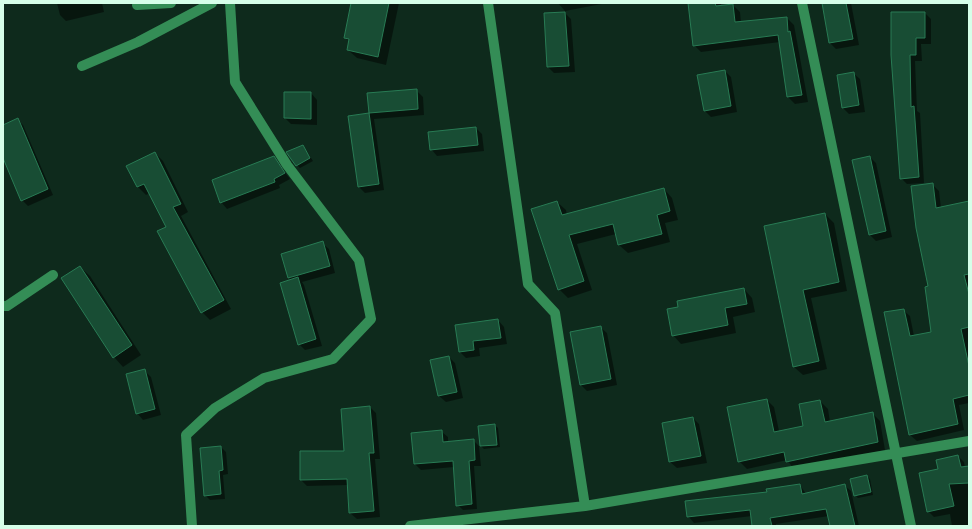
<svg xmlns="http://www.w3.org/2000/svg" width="972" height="529" viewBox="0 0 972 529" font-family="Mulish,sans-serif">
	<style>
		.shadow { fill: #0007 }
		.building { fill: #184d34; stroke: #287b54 }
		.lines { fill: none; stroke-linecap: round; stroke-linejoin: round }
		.minor { stroke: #348d56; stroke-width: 10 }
	</style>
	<rect width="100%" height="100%" fill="#0e2a1c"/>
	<!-- shadow -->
	<path class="shadow" d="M57,3H102L104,12L66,21L60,15Z
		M352,3H399L386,65L357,58L348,50L350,42L345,38Z
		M558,3H607L565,11Z
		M689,3H721V6L733,5L740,12L741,23L787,18L794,25L808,102L795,104L788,97L780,42L701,52L694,45Z
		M822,3H851L859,45L836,49L830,43Z
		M565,13L571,19L575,72L554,73L548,67Z
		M925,13L931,19V44H921L922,61H915L917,111L920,113L924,183L907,184L901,178L892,55Z
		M725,71L731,77L737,112L711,117L705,111L699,76Z
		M853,73L860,79L865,112L849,114L843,108Z
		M416,90L423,97L424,115L374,119L384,190L365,193L359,187L349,117L370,114L368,94Z
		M311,93L317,100V125L291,124L285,118Z
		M18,120L23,125L53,195L28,206L22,200L3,155V126Z
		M476,128L482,134L484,151L437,156L431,149Z
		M303,146L313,161L300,168L297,165Z
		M155,153L163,161L188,212L181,216L231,309L210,320L202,312L167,227L150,193L146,195L138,187Z
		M870,157L876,163L892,237L876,241L870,235Z
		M274,158L290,179L279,185L280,188L227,209L221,202Z
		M932,184L939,191L941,208L969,204V403L959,405L964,430L917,441L910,435L903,310L910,316L914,336L932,333L930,287Z
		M664,189L672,198L678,220L665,223L670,242L628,253L619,245L616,234L577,244L592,290L568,298L559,289L557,202L566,210L567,215Z
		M825,214L834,223L847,291L811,298L827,369L803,375L794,367L766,227Z
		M322,243L329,249L335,273L302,282L304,285L322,346L305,350L299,344L291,280L289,278L282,254Z
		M80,267L90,276L141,355L123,367L114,357Z
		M744,289L752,298L755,312L733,317L736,333L681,344L673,335Z
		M498,320L504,327L507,344L479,348L480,356L466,358L460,352Z
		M600,327L607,333L617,385L587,391L581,385Z
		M449,357L455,363L463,398L446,402L439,396Z
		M145,371L151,377L161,415L143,420L137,413Z
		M767,400L774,407L779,431L804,427L820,401L828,409L830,422L872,413L880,421L885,450L794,469L787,460L747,469L739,461Z
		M370,407L376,413L380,459H375L380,517L357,519L350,513L348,485L307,486L301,480L345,452Z
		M693,418L699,424L707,463L677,468L670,462L663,424Z
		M495,425L498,428L500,447L484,449L481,446Z
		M442,432L448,437V442L473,440L479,446L481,466H474L477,509L463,510L457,504L454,467L421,470L415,464Z
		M221,447L226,452L228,474L223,475L225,499L210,500L205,495Z
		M958,456L964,462L965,468L969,467V526H952L950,514L934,517L928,511L939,470Z
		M867,476L870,479L873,495L858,498L855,495Z
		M800,485L806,494L844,485L851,491L859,526H831L829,516L776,524V526H753L752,516L694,523L688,516Z"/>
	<!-- building -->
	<path class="building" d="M351,3H389L378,57L347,50L349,39L344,38Z
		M688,3H715L716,6L733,4L735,22L787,17L788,32L790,31L802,95L787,97L778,35L693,46Z
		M822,3H846L853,39L829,43Z
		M565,12L569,66L547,67L544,13Z
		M891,12H925V38H916V55H910L911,107L914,106L919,177L900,179L891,55Z
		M725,70L731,106L704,111L697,75Z
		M854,72L859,105L842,108L837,75Z
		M417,89L418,109L369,113L367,93Z
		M284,92H311V119L284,118Z
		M369,113L379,184L358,187L348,116Z
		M18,118L48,189L21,201L3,158V125Z
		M476,127L478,145L430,150L428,132Z
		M303,145L310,158L296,166L286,152Z
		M155,152L181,204L173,207L224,300L201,313L157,231L166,227L144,184L137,187L126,166Z
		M274,156L285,173L274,179L275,182L220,203L212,180Z
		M870,156L886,231L869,235L852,160Z
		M933,183L936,208L969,201V274L964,275L969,294V327L961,329L969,366V395L953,399L958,424L909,435L884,312L904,309L910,336L931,332L925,287L928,286L916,228L911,186Z
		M664,188L670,211L657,215L662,234L618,245L613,224L569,235L584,281L558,290L531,209L557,201L562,215Z
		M825,213L839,282L803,290L819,361L793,367L764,226Z
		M323,241L330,266L288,278L281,254Z
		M80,266L132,345L113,358L61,278Z
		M298,277L316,339L298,345L280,283Z
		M744,288L747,304L725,308L728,325L672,336L667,309L678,307L677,301Z
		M498,319L501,338L473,341L474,350L459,352L455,325Z
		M601,326L611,379L580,385L570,332Z
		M449,356L457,392L438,396L430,360Z
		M145,369L155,409L136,414L126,374Z
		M767,399L774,432L803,426L799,404L820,400L825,422L873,412L878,442L786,462L784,452L738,462L727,407Z
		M370,406L374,453H369L374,511L349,513L347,479L300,480V451H344L341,409Z
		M693,417L701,456L669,462L662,423Z
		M495,424L497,445L480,446L478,426Z
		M442,430L443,442L474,439L475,460L469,461L472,504L456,506L453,461L414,464L411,433Z
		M221,446L223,470L219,471L221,494L204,496L200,448Z
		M958,455L961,467L969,466V483L949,484L954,506L927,512L919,473L938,469L936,460Z
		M867,475L871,492L854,496L850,479Z
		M800,484L802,494L845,484L855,526H830L826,509L770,518L772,526H752L750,510L687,517L685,501L767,492L766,489Z"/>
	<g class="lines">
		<!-- minor -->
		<path class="minor" d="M488,3L528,284L555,313L585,506
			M802,3L911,526
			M137,5L171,3
			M82,66L138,42L212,3
			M3,306H7L53,275
			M192,526L186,435L215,408L264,378L333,359L371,319L359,260L287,165L235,82L230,3
			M410,526L585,506L969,441"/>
	</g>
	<!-- border -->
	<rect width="972" height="529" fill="none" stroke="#d6ffe9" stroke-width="8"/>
</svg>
